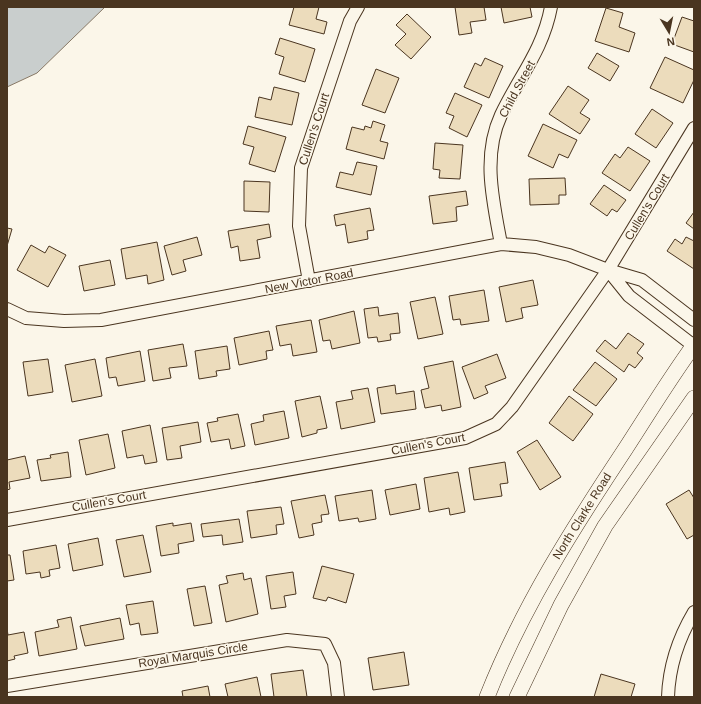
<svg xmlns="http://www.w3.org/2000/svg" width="701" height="704" viewBox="0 0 701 704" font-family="Helvetica,sans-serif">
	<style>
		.water { fill: #c9cecd; stroke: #887966 }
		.building { fill: #ecdcbc; stroke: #4a3520 }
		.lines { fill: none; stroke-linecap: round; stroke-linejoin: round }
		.minor-casing { stroke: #4a3520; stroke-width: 14 }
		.tertiary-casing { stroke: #4a3520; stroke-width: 16 }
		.minor { stroke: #fbf6e9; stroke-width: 12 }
		.tertiary { stroke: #fbf6e9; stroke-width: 15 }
		.labels { text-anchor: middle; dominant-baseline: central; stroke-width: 3; stroke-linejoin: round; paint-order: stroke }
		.street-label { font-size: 12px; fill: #4a3520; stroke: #fbf6e9 }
	</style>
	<rect width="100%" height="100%" fill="#fbf6e9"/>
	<!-- water -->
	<path class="water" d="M7,7H105L37,73L7,87Z"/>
	<!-- building -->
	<path class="building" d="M294,7H319L316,19L327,22L324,34L289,25Z
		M455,7H484L486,20L470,22L472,33L459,35Z
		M501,7H530L532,17L504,23Z
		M606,8L623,13L619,27L635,33L629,52L595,41Z
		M407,14L431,37L411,59L395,45L406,34L396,25Z
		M682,17L694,21V52L672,44Z
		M280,38L315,49L305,82L279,74L284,57L275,54Z
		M597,53L619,66L610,81L588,68Z
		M665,57L694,70V80L683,103L650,88Z
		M485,58L503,66L489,98L464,87L475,63L481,66Z
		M376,69L399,78L385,113L362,105Z
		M568,86L589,100L580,113L590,119L580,134L549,114Z
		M274,87L299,93L292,125L255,117L259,97L271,100Z
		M455,93L482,105L467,137L449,128L454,116L446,113Z
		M652,109L673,123L656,148L635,134Z
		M373,121L385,125L380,141L388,143L384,159L346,149L352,127L364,130L365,126L371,128Z
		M543,124L577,140L568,158L559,154L553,168L528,156Z
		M248,126L286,137L275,172L249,164L254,147L243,144Z
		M435,143L463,145L460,179L439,178L440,170L433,169Z
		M628,147L650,161L630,191L602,173L615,154L620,158Z
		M357,162L377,166L371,195L336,187L340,172L353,175Z
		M565,178L566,195H559V204L530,205L529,179Z
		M244,181L270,182L269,212L244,211Z
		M604,185L626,200L617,212L612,209L607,216L590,204Z
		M466,191L468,205L456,207L457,221L433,224L429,196Z
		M370,208L374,230L367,231L368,239L348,243L345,224L336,226L334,215Z
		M694,212V229L686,223Z
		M269,224L271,237L257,240L260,258L240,261L238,246L231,248L228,231Z
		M7,228L12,229L7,246Z
		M197,237L202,255L183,260L186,271L172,275L164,246Z
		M686,237L694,241V269L667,251L675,239L682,244Z
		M157,242L164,280L148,284L147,275L126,279L121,249Z
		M31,245L45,253L49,246L66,255L48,287L17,270Z
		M110,260L115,285L84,291L79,266Z
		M533,280L538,305L521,308L523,318L506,322L499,287Z
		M484,290L489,321L461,325L460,319L453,320L449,296Z
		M435,297L443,334L418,339L410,302Z
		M378,307L379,316L398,313L400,333L390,334L391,340L378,342L377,337L368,338L364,309Z
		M354,311L360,343L332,349L330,340L323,341L319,320Z
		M311,320L317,352L293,356L291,344L280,346L276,326Z
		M269,331L273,350L266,351L267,359L239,365L234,338Z
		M628,333L644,344L637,353L643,358L635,368L629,364L624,372L596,351L605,340L616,349Z
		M183,344L187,366L169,368L171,378L153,381L148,350Z
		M227,346L230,369L216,371L217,376L199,379L195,351Z
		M140,351L145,381L118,386L116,377L109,378L106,358Z
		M497,354L506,378L485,386L488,393L474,399L462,367Z
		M48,359L53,392L28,396L23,362Z
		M95,359L102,396L72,402L65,365Z
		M453,361L461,407L442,411L441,405L425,408L421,390L429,388L424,367Z
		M595,362L617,379L596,406L573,390Z
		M395,385L396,394L414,391L416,409L381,414L377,388Z
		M368,388L375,422L341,429L336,402L353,399L351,391Z
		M320,396L327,428L317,430V433L302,437L295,401Z
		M569,396L593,414L573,441L549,423Z
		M284,411L289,438L255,445L251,424L264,421L263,415Z
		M238,414L245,446L231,449L229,439L211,442L207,423L218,421L217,418Z
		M198,422L201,442L180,446L182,458L167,460L162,428Z
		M150,425L157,462L145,464L143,455L127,458L122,431Z
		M108,434L115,468L86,475L79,440Z
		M537,440L561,477L540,490L517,452Z
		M68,452L71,477L41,481L37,460L51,458L50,455Z
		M25,456L30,478L9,482L10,489L7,490V460Z
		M505,462L508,483L500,484L502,496L474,500L469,468Z
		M458,472L465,512L450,515L449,508L429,512L424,478Z
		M416,484L420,509L390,515L385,490Z
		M372,490L376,519L359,522L358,518L339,521L335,496Z
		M689,490L694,498V535L687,539L666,504Z
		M325,495L329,514L321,515L322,522L312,524L314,535L299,538L291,501Z
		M281,507L284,524L276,525L277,534L251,538L247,511Z
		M239,519L243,542L223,545L222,535L203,537L201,524Z
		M173,523V526L191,523L194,541L178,544L179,553L161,556L156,526Z
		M143,535L151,572L124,577L116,540Z
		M98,538L103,565L73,571L68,544Z
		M56,545L60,568L49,570L50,576L41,578L40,572L26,574L23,551Z
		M7,555H10L14,580L7,581Z
		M322,566L354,574L346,603L328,597L326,601L313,598Z
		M293,572L296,594L284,596L286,607L271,609L266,576Z
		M243,573L244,580L251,578L258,614L226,622L219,585L228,583L226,576Z
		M205,586L212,623L194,626L187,589Z
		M153,601L158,633L141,635L139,623L130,625L126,605Z
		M71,617L77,649L39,656L35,632L59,627L57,620Z
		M120,618L124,639L85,646L80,626Z
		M7,629L8,635L24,632L28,653L14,656L15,659L7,661Z
		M404,652L409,685L373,690L368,658Z
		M303,670L307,697H274L271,674Z
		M601,674L635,684L631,697H594Z
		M257,677L261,697H228L225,684Z
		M208,686L210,697H183L182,691Z"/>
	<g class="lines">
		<defs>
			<path id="minor" d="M501,244C493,201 482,156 501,115C519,77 543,50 551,7
				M608,270L629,296L694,346
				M309,281L299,226L301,168L350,21L358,7
				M7,309L26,318L64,321L101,320L501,244L536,247L569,255L608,270L642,280L694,320
				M7,520L465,438L496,424L512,407L608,270L694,128
				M7,686L287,640L325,644L334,663L338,697
				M668,697C669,666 678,639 694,612"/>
			<path id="tertiary" d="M487,697C522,608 573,528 626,448C648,414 670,378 694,345
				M517,697L561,605L605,526L694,398"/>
		</defs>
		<!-- minor casing -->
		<use href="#minor" class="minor-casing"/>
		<!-- tertiary casing -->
		<use href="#tertiary" class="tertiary-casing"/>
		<!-- minor -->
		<use href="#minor" class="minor"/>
		<!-- tertiary -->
		<use href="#tertiary" class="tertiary"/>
	</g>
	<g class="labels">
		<!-- street labels -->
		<g class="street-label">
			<text transform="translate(517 89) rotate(-62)">Child Street</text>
			<text transform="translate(314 129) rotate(-72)">Cullen's Court</text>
			<text transform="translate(647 207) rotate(-59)">Cullen's Court</text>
			<text transform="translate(309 281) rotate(-11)">New Victor Road</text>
			<text transform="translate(428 444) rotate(-11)">Cullen's Court</text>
			<text transform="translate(109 501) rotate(-10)">Cullen's Court</text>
			<text transform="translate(582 516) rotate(-58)">North Clarke Road</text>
			<text transform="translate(193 655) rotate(-9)">Royal Marquis Circle</text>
		</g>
	</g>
	<!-- border -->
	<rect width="701" height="704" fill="none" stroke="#4a3520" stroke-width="16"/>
	<!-- north arrow -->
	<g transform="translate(669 32) rotate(170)" stroke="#fbf6e9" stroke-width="3" paint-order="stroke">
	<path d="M0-3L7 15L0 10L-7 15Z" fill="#4a3520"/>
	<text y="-6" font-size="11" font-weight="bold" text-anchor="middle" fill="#4a3520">N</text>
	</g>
</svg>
